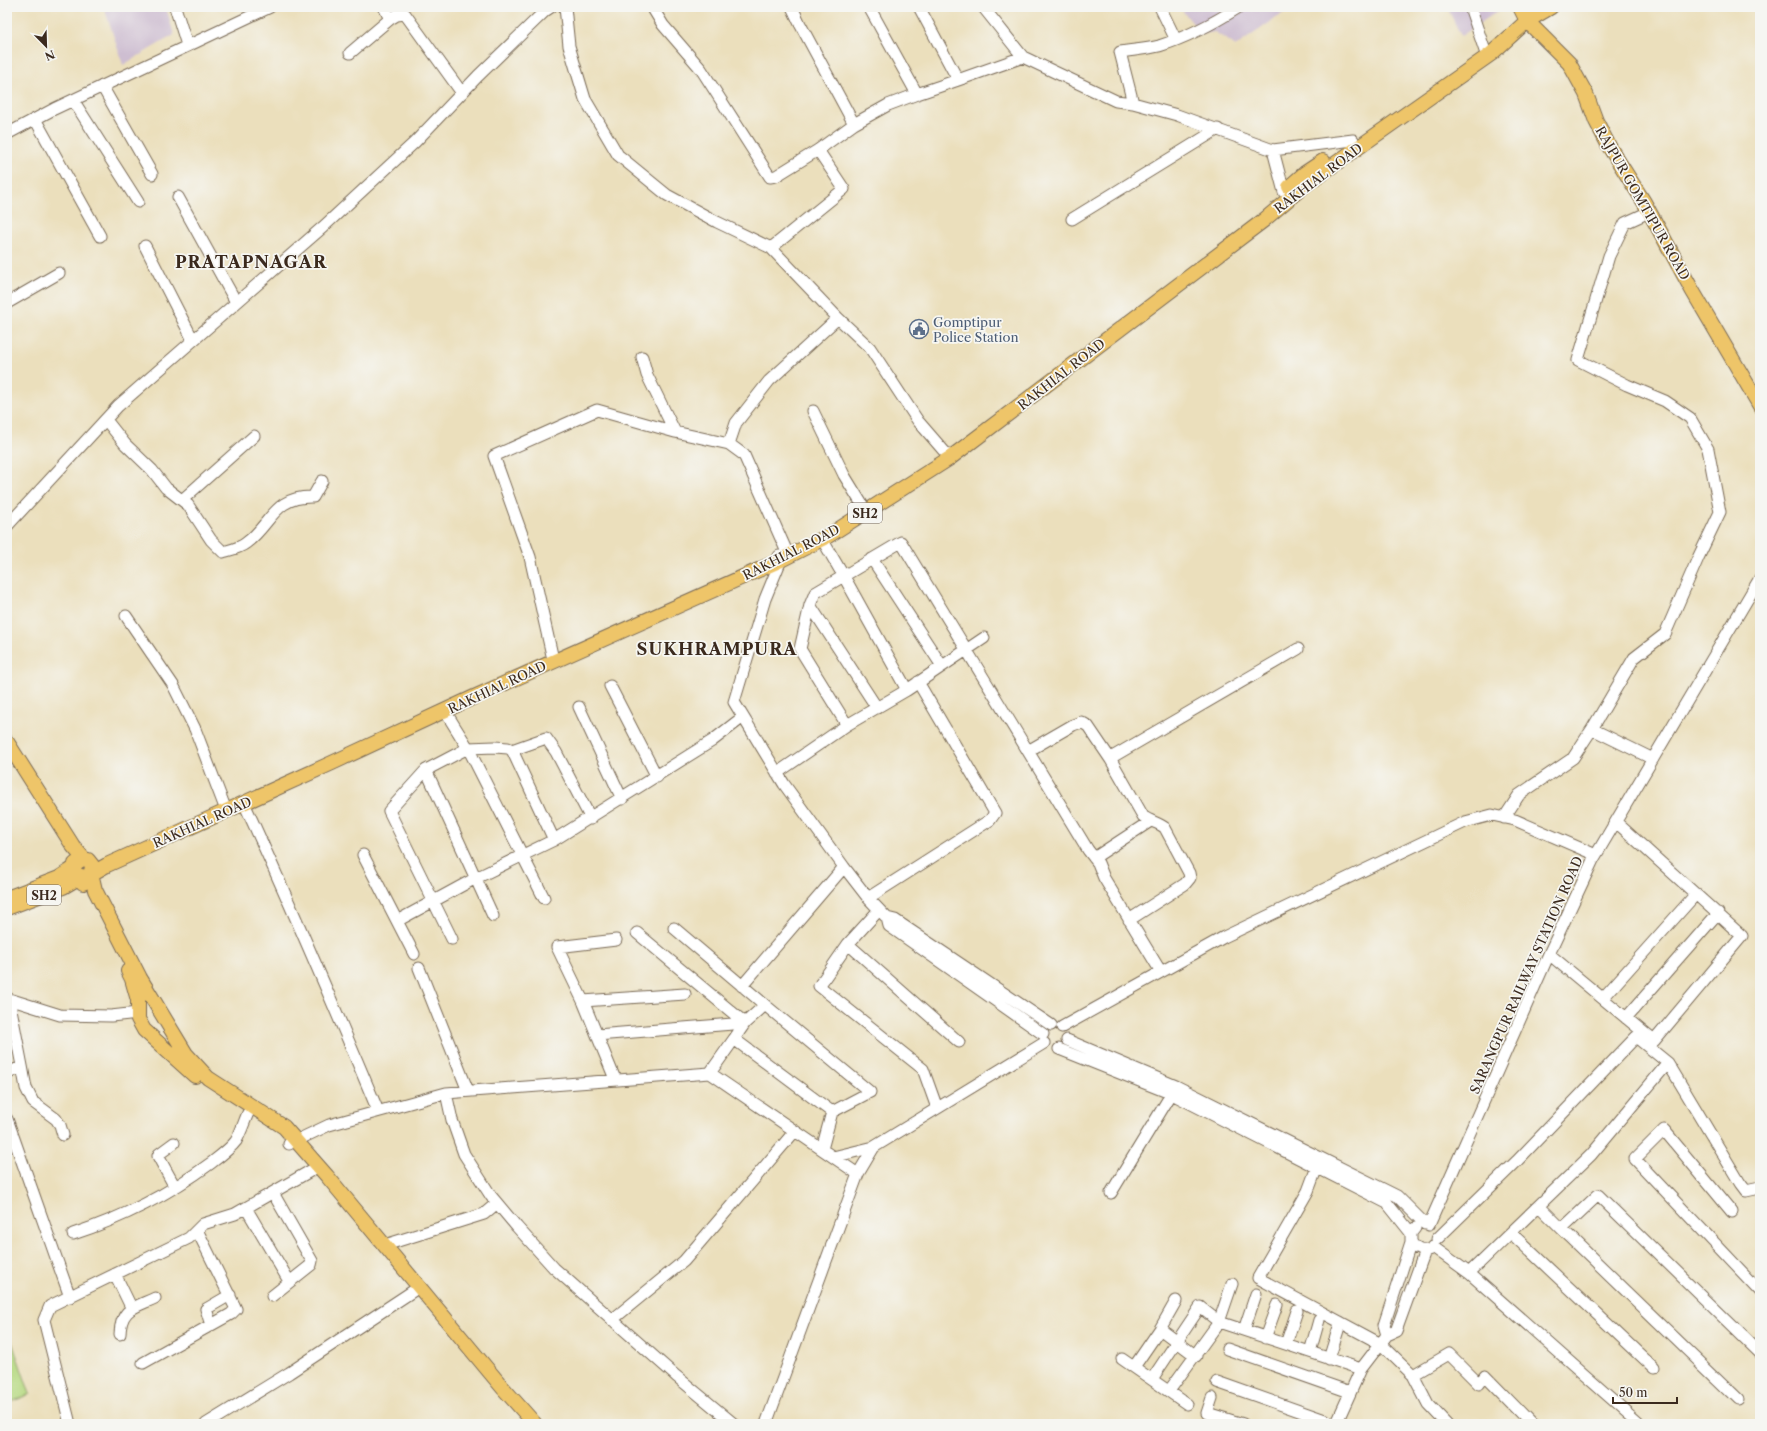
<svg xmlns="http://www.w3.org/2000/svg" width="1767" height="1431" viewBox="0 0 1767 1431" font-family="'Libre Caslon Text',serif">
	<style>
		.industrial { fill: #cebed1 }
		.green { fill: #b6d981; stroke: #788250 }
		.lines { fill: none; stroke-linecap: round; stroke-linejoin: round }
		.minor-casing { stroke: #796955; stroke-width: 13 }
		.major-casing { stroke: #796955; stroke-width: 16 }
		.minor { stroke: #fff; stroke-width: 11 }
		.major { stroke: #eec569; stroke-width: 14 }
		.labels { text-anchor: middle; dominant-baseline: central; stroke-width: 3.5; stroke-linejoin: round; paint-order: stroke }
		.shield { fill: #f6f6f2; stroke: #73675e; stroke-width: 1 }
		.shield-label { font-size: 12px; font-weight: bold; fill: #3b2a1e }
		.street-label { font-size: 13px; fill: #3b2a1e; stroke: #f6f6f2 }
		.service-label { font-size: 13px; fill: #4e5e75; stroke: #f6f6f2; text-anchor: start }
		.district-label { font-size: 17px; font-weight: bold; letter-spacing: 1px; fill: #3b2a1e; stroke: #f6f6f2 }
	</style>
	<rect width="100%" height="100%" fill="#f6f6f2"/>
	<filter id="ink" filterUnits="userSpaceOnUse"><feTurbulence type="fractalNoise" baseFrequency=".025" numOctaves="2"/><feDisplacementMap in="SourceGraphic" scale="8" xChannelSelector="R" yChannelSelector="G"/><feConvolveMatrix kernelMatrix="1 2 1 2 8 2 1 2 1" color-interpolation-filters="sRGB"/></filter>
	<filter id="wash" filterUnits="userSpaceOnUse"><feTurbulence type="fractalNoise" baseFrequency=".012" numOctaves="4" result="noise"/><feDisplacementMap in="SourceGraphic" scale="16" xChannelSelector="R" yChannelSelector="G"/><feGaussianBlur stdDeviation="0.9" result="paint"/><feColorMatrix in="noise" values="0 0 0 0 0 0 0 0 0 0 0 0 0 0 0 0 0 1.4 0 .05"/><feComposite in="paint" operator="in"/></filter>
	<g filter="url(#wash)">
		<rect width="100%" height="100%" fill="#ebdfbc"/>
		<!-- industrial -->
		<path class="industrial" d="M104,7H166L174,35L123,65Z
			M1179,7H1292L1236,46L1215,32L1202,34Z
			M1447,7H1504L1461,36Z"/>
		<!-- green -->
		<path class="green" d="M7,1328L30,1394L7,1404Z"/>
	</g>
	<g filter="url(#ink)">
		<g class="lines">
			<defs>
				<path id="minor" d="M175,7L187,45
					M384,7L390,19
					M565,7L569,46L585,99L618,155L667,195L717,222L771,248L838,318L870,348L918,421L950,458
					M652,7L663,25L701,69L770,177L776,176L818,150L854,124L800,24L792,7
					M919,7L958,80L1023,57
					M983,7L1023,57L1116,101L1133,103L1177,115L1273,150L1353,140
					M1160,7L1176,40
					M1470,7L1485,51
					M350,53L390,19L397,15L405,14L462,93
					M102,86L152,174
					M917,94L958,80
					M73,100L138,202
					M1133,103L1120,52C1133,50 1147,49 1159,46C1188,37 1214,23 1239,7
					M35,119L100,236
					M854,124L888,105L917,94L869,7
					M7,134L54,109L270,7
					M1273,150L1284,192
					M178,197L236,302
					M1072,219L1218,129
					M145,246L193,340
					M771,248L844,189L818,150
					M7,303L59,273
					M642,357L647,375L675,432L729,444L744,455L786,550
					M813,411L844,475L863,506
					M106,420L125,444L152,470L166,488L188,505L211,540L223,552C230,550 240,548 246,543C272,524 273,496 313,497L322,481
					M729,444L736,423L769,381L838,318
					M182,500L254,436
					M7,526L118,406L323,227L415,142L478,76L545,11L551,7
					M822,539L840,570
					M779,556L781,560L765,599L734,702L784,784L844,867L868,898L887,918L889,926L1043,1034
					M872,559L942,666
					M847,582L907,690
					M810,605L877,708
					M126,616L173,685L195,729L224,805
					M552,655L530,557L494,456L597,410L675,432
					M610,686L657,777
					M579,707L622,799
					M445,711L468,748L544,898
					M847,725L800,649L810,605L815,593L901,542L1088,850L1098,863L1104,878L1161,972
					M1592,729L1634,658L1665,634L1698,558L1720,512L1708,449L1690,418L1665,401L1627,385L1578,360L1609,256L1625,223L1649,212
					M512,750L554,840
					M1028,751L1073,725L1081,722L1088,726L1111,760
					M426,770L493,916
					M777,773L847,725L907,690L984,638
					M244,803C291,905 335,1008 378,1111
					M1504,818L1519,795L1573,758L1592,729L1653,759
					M363,855L397,921
					M1094,858L1149,822
					M868,898L990,820L995,813L918,682
					M879,910L848,944L819,986L923,1069L937,1108
					M887,918L895,920L1051,1025
					M1129,920L1185,884L1190,878L1189,873L1165,828C1158,822 1150,822 1143,816L1111,760L1114,756L1126,749L1298,649
					M674,928L765,1005
					M637,933L745,1023L734,1039
					M452,939L389,811L426,770L468,748L495,747L508,748L512,750L546,738L556,752L591,819
					M848,944L959,1042
					M414,954L397,921L476,878L554,840L712,741L743,717
					M1549,954L1654,1041L1742,936L1616,822
					M419,968L468,1091
					M742,986L844,867
					M7,997L9,999L60,1015L111,1016L138,1013
					M1603,998L1696,894
					M583,1001L685,994
					M1626,1018L1718,913
					M1062,1027L1224,937L1465,822L1492,815L1515,820L1596,855
					M597,1035L745,1023L765,1005L870,1092L832,1112
					M1067,1040L1176,1086L1397,1196L1425,1224
					M1059,1049L1172,1094L1387,1203L1411,1233
					M22,1066L26,1088L33,1102L56,1119L60,1125L63,1135
					M710,1073L734,1039L832,1112L822,1149
					M7,1074L22,1066L9,999
					M615,1079L583,1001L557,947L616,940
					M446,1093L452,1120L464,1154L491,1196L517,1227L554,1268L676,1376L734,1424
					M7,1119L70,1297
					M174,1143L159,1154L158,1156L175,1187
					M289,1144L329,1125L446,1093L710,1073L858,1174
					M833,1157L874,1147L1044,1043
					M1317,1167L1308,1191L1258,1278L1381,1344L1413,1375L1428,1404L1447,1424
					M1111,1193L1175,1088
					M1539,1206L1562,1229L1598,1195L1760,1353
					M246,1208L289,1281
					M1732,1212L1664,1130L1635,1159L1760,1291
					M1429,1225L1549,954L1593,860L1760,578
					M1562,1229L1738,1399
					M1511,1233L1653,1367
					M73,1234C122,1218 169,1194 211,1163C219,1157 230,1149 236,1141C241,1132 244,1122 248,1113
					M1437,1239L1517,1161L1636,1037L1668,1063L1740,1183L1746,1191L1760,1188
					M1411,1242C1416,1250 1422,1252 1431,1249
					M385,1245L484,1214L497,1203
					M1433,1247L1469,1273L1640,1424
					M1469,1273L1591,1155L1668,1063
					M115,1274L132,1309
					M272,1296L311,1265L312,1261L273,1193
					M612,1320L684,1261L795,1131
					M211,1325L206,1309L230,1295
					M1160,1329L1196,1356
					M1244,1330L1256,1294
					M120,1334C121,1308 134,1308 155,1298
					M1387,1335L1384,1325L1411,1242V1233L1415,1228
					M1265,1338L1277,1305
					M1286,1344L1297,1311
					M1227,1349L1350,1392
					M1310,1352L1319,1320
					M1122,1359L1187,1404
					M1329,1359L1339,1327
					M143,1363L231,1314L236,1309L197,1230
					M1134,1367L1160,1329L1176,1301
					M1413,1375L1449,1354L1479,1384L1485,1376L1532,1424
					M1152,1379L1200,1307L1219,1322L1361,1369
					M1217,1382L1336,1424
					M1169,1391L1219,1322L1232,1284
					M1212,1398L1207,1413L1243,1424
					M70,1424L44,1320L50,1306L189,1238L203,1224L235,1214L312,1170
					M206,1424L289,1373L413,1291
					M766,1424L858,1174L874,1147
					M1336,1424L1361,1369L1387,1335L1396,1331L1425,1251"/>
				<path id="major" d="M1520,7L1527,21L1569,63L1586,94L1596,121L1610,148L1644,202L1692,290L1760,406
					M1289,187L1305,173L1323,161
					M7,742L73,846L84,859
					M7,898L59,878L74,868
					M7,908L63,887L80,877L83,883
					M128,971L132,979L138,1000V1019L144,1030L195,1076
					M535,1424L503,1388L327,1176L284,1127L208,1078L186,1054L140,978L95,890L91,873L92,865L88,860L82,859L75,864L74,870L77,875L86,877L107,865L332,763L474,697L781,560L828,536L950,458L1264,220L1305,185L1491,54L1527,21L1551,7"/>
			</defs>
			<!-- minor casing -->
			<use href="#minor" class="minor-casing"/>
			<!-- major casing -->
			<use href="#major" class="major-casing"/>
			<!-- minor -->
			<use href="#minor" class="minor"/>
			<!-- major -->
			<use href="#major" class="major"/>
		</g>
	</g>
	<!-- icons -->
	<defs>
		<symbol id="civic-ring" viewBox="-11 -11 22 22"><circle r="9.5" fill="#f6f6f2" stroke="#5c6f8a" stroke-width="1.5"/><path d="M-.6-6.5H3V-4.5H.6V-3L4-1V1h2V6H-6V1h2V-1L-.6-3ZM-1.2 2.5V6h2.4V2.5Z" fill="#5c6f8a"/></symbol>
	</defs>
	<g fill-rule="evenodd">
		<use href="#civic-ring" x="908" y="318" width="22" height="22"/>
	</g>
	<g class="labels">
		<!-- shield labels -->
		<g class="shield">
			<rect x="848" y="503" width="34" height="20" rx="3"/>
			<rect x="27" y="885" width="34" height="20" rx="3"/>
		</g>
		<g class="shield-label">
			<text x="865" y="513">SH2</text>
			<text x="44" y="895">SH2</text>
		</g>
		<!-- street labels -->
		<g class="street-label">
			<text transform="translate(1318 178) rotate(-37)">RAKHIAL ROAD</text>
			<text transform="translate(1643 203) rotate(60)">RAJPUR GOMTIPUR ROAD</text>
			<text transform="translate(1061 374) rotate(-38)">RAKHIAL ROAD</text>
			<text transform="translate(791 552) rotate(-27)">RAKHIAL ROAD</text>
			<text transform="translate(497 687) rotate(-25)">RAKHIAL ROAD</text>
			<text transform="translate(202 822) rotate(-24)">RAKHIAL ROAD</text>
			<text transform="translate(1526 975) rotate(-66)">SARANGPUR RAILWAY STATION ROAD</text>
		</g>
		<!-- service labels -->
		<g class="service-label">
			<text x="933" y="322">Gomptipur<tspan x="933" dy="15">Police Station</tspan></text>
		</g>
		<!-- district labels -->
		<g class="district-label">
			<text x="251" y="262">PRATAPNAGAR</text>
			<text x="717" y="649">SUKHRAMPURA</text>
		</g>
	</g>
	<!-- margin -->
	<rect width="1767" height="1431" fill="none" stroke="#f6f6f2" stroke-width="24"/>
	<!-- north arrow -->
	<g transform="translate(46 46) rotate(157)" stroke="#f6f6f2" stroke-width="3" paint-order="stroke">
	<path d="M0-3L7 15L0 10L-7 15Z" fill="#3b2a1e"/>
	<text y="-6" font-size="11" font-weight="bold" text-anchor="middle" fill="#3b2a1e">N</text>
	</g>
	<!-- scale -->
	<path d="M1613 1397v6h64v-6" fill="none" stroke="#3b2a1e" stroke-width="2"/>
	<text x="1619" y="1397" font-size="12" fill="#3b2a1e" stroke="#f6f6f2" stroke-width="3" paint-order="stroke">50 m</text>
</svg>
